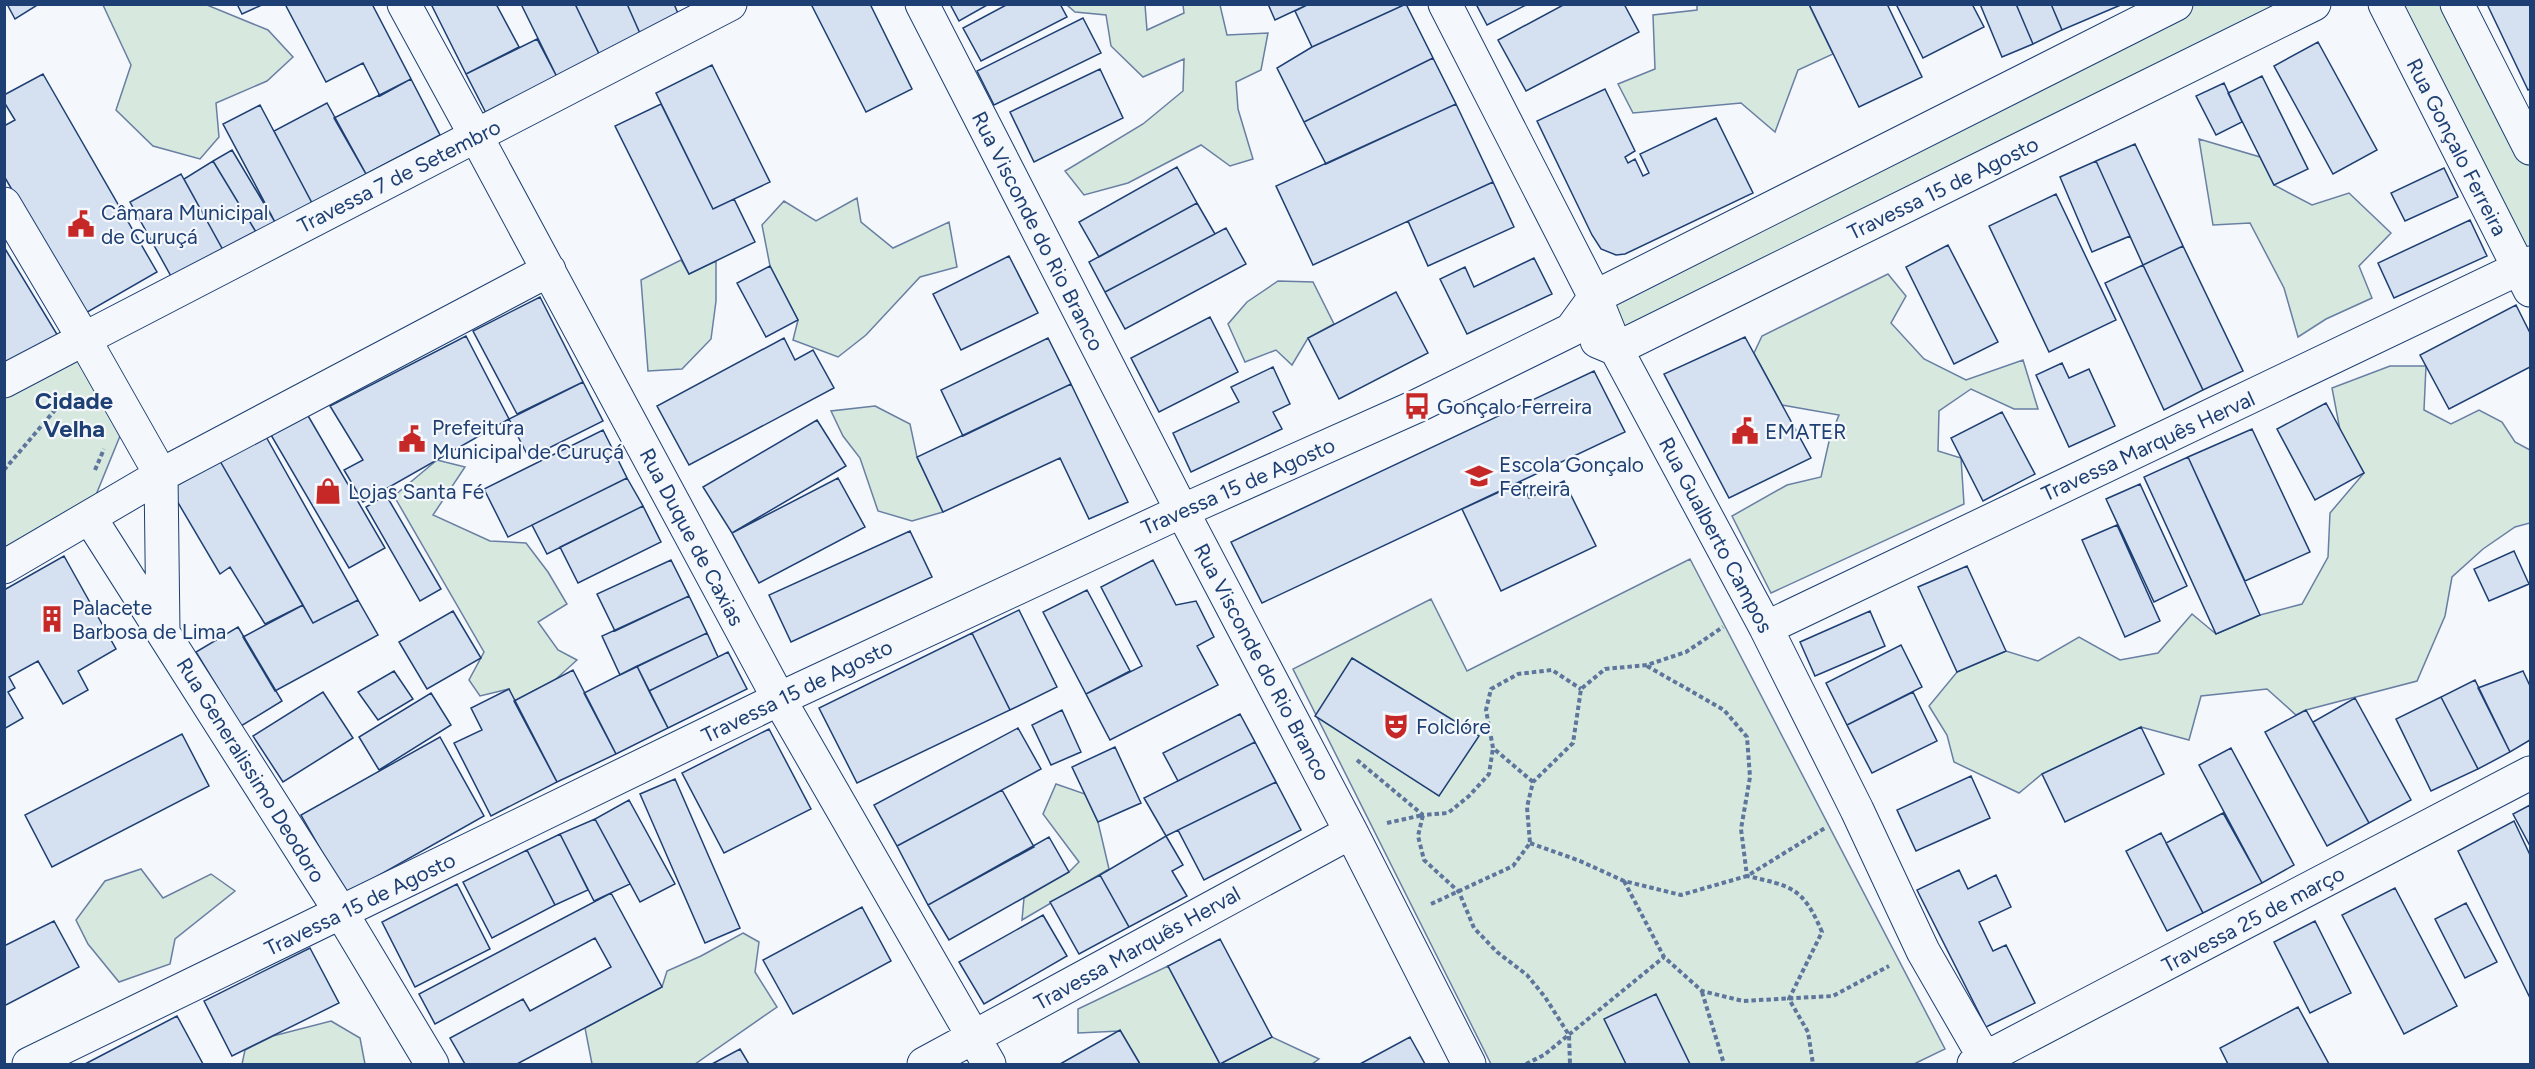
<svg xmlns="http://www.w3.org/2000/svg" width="2535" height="1069" viewBox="0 0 2535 1069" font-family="Figtree,sans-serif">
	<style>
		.green { fill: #d7e8df; stroke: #687fa3; stroke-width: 1.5 }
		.building { fill: #d5e0f0; stroke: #1d3f73; stroke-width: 1.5 }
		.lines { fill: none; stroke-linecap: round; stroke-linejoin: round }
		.minor-casing { stroke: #1d3f73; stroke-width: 35 }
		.tertiary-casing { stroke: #1d3f73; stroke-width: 35 }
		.path { stroke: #5e769c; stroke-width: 4; stroke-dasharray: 4.5 3; stroke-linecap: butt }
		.minor { stroke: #f4f7fb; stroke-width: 33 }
		.tertiary { stroke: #f4f7fb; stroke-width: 33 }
		.labels { text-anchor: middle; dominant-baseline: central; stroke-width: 4.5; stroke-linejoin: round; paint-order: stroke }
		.street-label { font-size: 21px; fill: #1d3f73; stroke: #f4f7fb }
		.poi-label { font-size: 21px; fill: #1d3f73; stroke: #f4f7fb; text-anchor: start }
		.quarter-label { font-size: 24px; font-weight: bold; fill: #1d3f73; stroke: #f4f7fb }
	</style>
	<rect width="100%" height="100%" fill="#f4f7fb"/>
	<!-- green -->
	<path class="green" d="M103,5H207L268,30L293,57L267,81L216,103L219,137L200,159L153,146L116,110L131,65Z
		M1067,5H1145L1147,30L1184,13L1183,5H1220L1227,35L1268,33L1261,70L1236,82L1238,109L1253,159L1230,166L1201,145L1128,183L1084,195L1065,171L1143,124L1183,91L1184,59L1143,77L1111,46L1106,15L1075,12Z
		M1697,5H1809L1833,54L1798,70L1775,132L1741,103L1633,113L1618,84L1655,69L1653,15L1697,10Z
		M2176,5H2314L1616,349L1595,297Z
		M2385,5H2457L2530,148V290Z
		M2199,139L2260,157L2274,185L2312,205L2349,193L2391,233L2359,266L2372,298L2326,319L2298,337L2284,288L2250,223L2213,225Z
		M857,198L861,222L893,248L949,222L957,267L920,277L866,335L838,357L793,340L798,320L770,266L762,225L784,201L816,221Z
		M681,260L689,274L716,261V301L711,339L682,369L648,371L641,280Z
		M1888,274L1906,296L1891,323L1924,359L1966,380L2023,360L2038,409H2014L1971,389L1939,411L1938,451L1961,458L1964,504L1771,593L1732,516L1787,485L1821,477L1830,437L1839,415L1782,405L1754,353L1762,336Z
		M1278,281L1313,282L1334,324L1308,338L1292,365L1276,350L1245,362L1228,324L1247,302Z
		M75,354L120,436L89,512L5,560V391Z
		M2390,366H2426L2424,410L2451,424L2479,410L2502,422L2515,442L2530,450V523L2515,527L2483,549L2452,577L2445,616L2417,681L2306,710L2296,715L2267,689L2201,696L2189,740L2141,727L2042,774L2019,793L1954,762L1947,735L1929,706L1957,672L2006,651L2038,661L2079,637L2120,660L2158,653L2192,614L2216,634L2260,615L2302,604L2328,557L2330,513L2364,473L2340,430L2332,388Z
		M875,406L910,424L917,457L943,512L912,521L878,511L860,458L843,436L831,411Z
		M437,460L465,467L433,515L490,541L526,543L548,572L567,604L538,622L558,650L577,660L555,680L514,701L509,689L480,696L469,680L484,652L394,496Z
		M1690,559L1945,1049L1914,1064H1491L1293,669L1431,599L1467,671Z
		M1056,784L1085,794L1098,822L1109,869L1022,920L1024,898L1069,872L1079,862L1043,814Z
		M141,869L163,898L211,874L235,891L175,939L170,964L119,982L88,944L76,920L105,881Z
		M743,933L759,942L755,972L777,1007L695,1064H592L585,1028L662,987L667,971L701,956Z
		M1168,966L1220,1064L1272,1037L1319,1059L1312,1064H1140L1120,1031L1078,1033V1009Z
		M331,1021L360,1038L365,1064H242L245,1050L273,1036Z"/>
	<!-- building -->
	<path class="building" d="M7,4H39L15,19Z
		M237,4H264L242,14Z
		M285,4H372L411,79L380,96L363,63L326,82Z
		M431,4H496L519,47L466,74Z
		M521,4H575L601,58L558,79Z
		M575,4H627L642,38L601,58Z
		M627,4H674L680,18L642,38Z
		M811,4H870L912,89L866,112Z
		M950,4H989L959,21Z
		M1008,4H1060L1067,17L981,61L963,28Z
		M1268,4H1309L1275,20Z
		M1309,4H1406L1312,47L1295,11Z
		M1406,4L1433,58L1304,122L1277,68L1312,47Z
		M1476,4H1528L1487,25Z
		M1565,4H1624L1639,32L1526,91L1498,40Z
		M1809,4H1887L1922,77L1859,107Z
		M1896,4H1972L1984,27L1923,58Z
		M1980,4H2016L2033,44L2002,57Z
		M2016,4H2051L2062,30L2033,44Z
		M2051,4H2123L2062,30Z
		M2487,4H2530V89L2528,90Z
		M1083,18L1101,53L994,105L977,71Z
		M537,39L558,79L487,115L466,74Z
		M2318,42L2377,150L2333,174L2274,66Z
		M1433,58L1456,104L1326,164L1304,122Z
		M712,65L770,182L713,209L656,93Z
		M1100,69L1123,118L1034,162L1010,112Z
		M43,74L157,272L84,314L4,176V126L15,120L4,102V95Z
		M2262,76L2308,169L2274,185L2228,93Z
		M411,79L440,135L366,174L334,118Z
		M2224,83L2242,122L2216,135L2196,96Z
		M1605,89L1635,151L1625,157L1628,163L1635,159L1643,176L1649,173L1640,154L1716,118L1753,193L1625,254L1616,255L1601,249L1592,235L1537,121Z
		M327,103L366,174L312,203L274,131Z
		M661,104L713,209L734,199L755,242L689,274L615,126Z
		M1456,104L1493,182L1313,265L1276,186Z
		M260,105L312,203L275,222L223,124Z
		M2135,144L2183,246L2143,265L2096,161Z
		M232,150L275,222L256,232L213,161Z
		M213,161L256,232L223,250L184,179Z
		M2096,161L2130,236L2092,252L2060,177Z
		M1177,167L1197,203L1099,257L1079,222Z
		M2444,168L2458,197L2405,221L2391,193Z
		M181,174L223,250L172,278L130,202Z
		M1493,182L1514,227L1428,266L1408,221Z
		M2056,194L2116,320L2049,352L1989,226Z
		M1197,203L1215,234L1105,292L1089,262Z
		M2470,220L2487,256L2394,298L2378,263Z
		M1226,228L1246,264L1125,329L1105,292Z
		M1948,245L1998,342L1954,364L1906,267Z
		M2183,246L2243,371L2203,390L2143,265Z
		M4,247L58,336L4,364Z
		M1009,256L1038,313L961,350L933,294Z
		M1534,258L1552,294L1467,334L1440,279L1465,267L1474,287Z
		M2143,265L2203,390L2164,410L2105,283Z
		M770,266L798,320L766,337L737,283Z
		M1396,292L1428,353L1339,399L1308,338Z
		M540,297L583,382L517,414L473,331Z
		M2516,305L2530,333V367L2449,409L2420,355Z
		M1210,317L1238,372L1159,412L1131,358Z
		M466,336L509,419L363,502L344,470L363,460L330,406Z
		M1745,337L1811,458L1729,498L1664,374Z
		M784,338L795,360L813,350L834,388L689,465L657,406Z
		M1048,338L1071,384L963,436L941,390Z
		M2062,363L2069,378L2089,369L2115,426L2069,447L2036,375Z
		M1273,367L1290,404L1273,412L1282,429L1191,472L1173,433L1239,402L1231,387Z
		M1594,371L1625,432L1262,603L1231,542Z
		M583,382L603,421L529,458L509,419Z
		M1071,384L1128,502L1089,519L1060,458L943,512L917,457Z
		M2326,403L2364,473L2315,500L2277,429Z
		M2002,412L2035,474L1983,501L1951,438Z
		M307,414L385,548L349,568L271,435Z
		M817,420L846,466L732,533L703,487Z
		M2252,429L2310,552L2245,581L2188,457Z
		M603,430L627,478L508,537L484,489Z
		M265,435L358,600L313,623L220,461Z
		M2188,457L2260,615L2216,634L2144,477Z
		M220,461L303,605L265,624L230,567L220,574L170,489Z
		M627,478L643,506L547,554L532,525Z
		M838,478L865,527L759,583L732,533Z
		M1564,481L1596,546L1501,591L1462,509L1521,482L1529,498Z
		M2140,484L2187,586L2154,602L2106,499Z
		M386,495L441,589L420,601L366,507Z
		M643,506L661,542L578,583L560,547Z
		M2117,525L2160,621L2125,637L2082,540Z
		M910,531L932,577L791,642L769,595Z
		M2514,551L2529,584L2489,601L2474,569Z
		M64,556L116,649L78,671L88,690L63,704L38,661L9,677L15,688L8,692L23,718L4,729V590Z
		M671,560L689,596L615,631L597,594Z
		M1153,560L1176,605L1196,601L1214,637L1197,646L1218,685L1110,740L1086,694L1142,666L1101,587Z
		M1967,566L2006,651L1957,672L1918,587Z
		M1087,590L1130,671L1086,694L1043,612Z
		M689,596L707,633L620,675L602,636Z
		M358,600L378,635L275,691L243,637L303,605L313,623Z
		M1019,610L1057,687L1010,710L972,633Z
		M453,611L481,658L427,689L399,642Z
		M1870,611L1885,646L1815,676L1800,642Z
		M238,627L282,701L241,726L196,652Z
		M707,633L718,657L649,691L637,666Z
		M972,633L1010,710L857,783L819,708Z
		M1901,645L1922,687L1847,725L1826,683Z
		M728,652L747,689L668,728L649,691Z
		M1352,658L1479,736L1439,796L1315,716Z
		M637,666L668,728L616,754L584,693Z
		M573,670L616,754L557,782L514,701Z
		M394,671L413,699L378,720L358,692Z
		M2523,671L2530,686V740L2510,752L2478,688Z
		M2475,680L2510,752L2478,769L2441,697Z
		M509,689L557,782L491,816L454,743L482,730L471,708Z
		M323,692L353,738L283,782L253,736Z
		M1913,692L1937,741L1872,773L1847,725Z
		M431,693L451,725L379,770L359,737Z
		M2441,697L2478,769L2431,791L2396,719Z
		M2355,698L2411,800L2369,823L2313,722Z
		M1062,710L1081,752L1051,765L1032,725Z
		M2306,710L2369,823L2327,846L2265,732Z
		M1240,714L1255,742L1178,781L1163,753Z
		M2141,727L2164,774L2065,822L2042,774Z
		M1018,728L1041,769L897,846L874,805Z
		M769,729L811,809L724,853L682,773Z
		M182,734L209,786L52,867L25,815Z
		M440,737L484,816L346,894L301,815Z
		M1255,742L1276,782L1166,836L1144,798Z
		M1115,747L1141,803L1098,822L1072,767Z
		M2231,748L2294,865L2262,883L2199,765Z
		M1971,776L1990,818L1916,851L1897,810Z
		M675,779L740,928L705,943L640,794Z
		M1276,782L1301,830L1204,880L1178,830Z
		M1002,790L1034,847L928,905L897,846Z
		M629,800L675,884L640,902L595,819Z
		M2530,805V846L2513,814Z
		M2223,813L2262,883L2203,913L2166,843Z
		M595,819L630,884L594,901L560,834Z
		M2514,821L2530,855V998L2458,851Z
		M2161,833L2203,913L2167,931L2126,851Z
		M560,834L588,890L555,905L527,850Z
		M1166,836L1183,865L1172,871L1187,896L1129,927L1100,875Z
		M1049,837L1069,872L949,940L928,905Z
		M527,850L555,905L492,938L463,882Z
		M1959,870L1968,889L1996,875L2011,907L1979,922L1993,951L2006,945L2035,1003L1986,1027L1917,890Z
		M1100,875L1129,927L1079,954L1050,902Z
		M457,884L490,949L415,987L382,922Z
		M2395,888L2457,1006L2404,1034L2342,915Z
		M611,893L662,987L517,1064H465L450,1038L523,999L530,1011L611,967L595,938L435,1024L419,994Z
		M2466,903L2497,962L2465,978L2435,919Z
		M862,907L891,961L793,1014L763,960Z
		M1043,915L1067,956L984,1004L959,962Z
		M54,921L79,967L4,1006V946Z
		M2315,921L2351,993L2310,1013L2274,942Z
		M1220,939L1272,1037L1220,1064L1168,966Z
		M310,948L339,1003L232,1056L204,1001Z
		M1656,994L1690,1064H1626L1604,1019Z
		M2298,1007L2329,1064H2228L2220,1048Z
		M177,1016L203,1064H85Z
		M1120,1030L1140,1064H1060Z
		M1410,1037L1425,1064H1360Z
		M740,1049L749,1064H712Z"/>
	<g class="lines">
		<defs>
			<path id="minor" d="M922,4L1182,511L1351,832L1469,1064
				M1445,4L1595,297L1616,349L1766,628L1857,810L1923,951L1988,1064
				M476,136L779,699L989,1064
				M1597,341L1616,349L2314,4
				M4,381L84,339L161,475L163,632
				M90,518L342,914L432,1064
				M4,567L161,475L549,270
				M1766,628L2530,263
				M29,1064L779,699L1182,511L1417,406L1571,330L1595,297L2176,4
				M924,1064L1351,832
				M1974,1064L2530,773"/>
			<path id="tertiary" d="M404,4L476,136
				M2385,4L2530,290
				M2457,4L2530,148
				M4,204L84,339L730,4"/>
		</defs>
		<!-- minor casing -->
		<use href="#minor" class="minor-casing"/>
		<!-- tertiary casing -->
		<use href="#tertiary" class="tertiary-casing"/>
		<!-- path -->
		<path class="path" d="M4,470L72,390
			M95,470L104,449
			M1647,666L1724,710L1747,737L1750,777L1741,829L1747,876C1791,886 1803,887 1822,932L1789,999L1808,1032L1813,1064
			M1357,760L1423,815L1448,813L1469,796L1489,774L1493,748
			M1533,782L1493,748L1486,710L1491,689L1518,674L1552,670L1581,689
			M1387,823L1423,815L1418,836L1424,860L1459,892L1474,928L1497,952L1527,975L1545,997L1569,1035L1570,1064
			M1530,843L1580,861L1624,881L1681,895L1747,876L1825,828
			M1624,881L1664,957L1702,991L1743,1001L1833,996L1889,966
			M1431,904L1513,866L1530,843L1527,807L1533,782L1573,743L1581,689L1605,669L1647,665L1686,652L1723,627
			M1702,992L1724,1064
			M1526,1064L1544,1055L1664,957"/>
		<!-- minor -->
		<use href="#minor" class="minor"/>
		<!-- tertiary -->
		<use href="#tertiary" class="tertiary"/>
	</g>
	<!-- icons -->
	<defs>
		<symbol id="civic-bare" viewBox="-9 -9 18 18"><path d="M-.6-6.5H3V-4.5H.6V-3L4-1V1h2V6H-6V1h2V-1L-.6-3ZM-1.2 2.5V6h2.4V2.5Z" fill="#c62828" stroke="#f4f7fb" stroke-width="2.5" paint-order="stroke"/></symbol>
		<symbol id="bus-bare" viewBox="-9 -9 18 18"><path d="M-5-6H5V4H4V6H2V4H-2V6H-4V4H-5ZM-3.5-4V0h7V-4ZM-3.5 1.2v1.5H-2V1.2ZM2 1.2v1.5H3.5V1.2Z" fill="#c62828" stroke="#f4f7fb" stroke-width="2.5" paint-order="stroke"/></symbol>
		<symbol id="school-bare" viewBox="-9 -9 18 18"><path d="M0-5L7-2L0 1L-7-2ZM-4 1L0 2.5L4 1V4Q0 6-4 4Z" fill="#c62828" stroke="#f4f7fb" stroke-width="2.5" paint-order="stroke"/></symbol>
		<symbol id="shop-bare" viewBox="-9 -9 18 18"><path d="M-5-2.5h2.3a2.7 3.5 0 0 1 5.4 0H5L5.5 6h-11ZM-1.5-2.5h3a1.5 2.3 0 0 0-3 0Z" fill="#c62828" stroke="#f4f7fb" stroke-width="2.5" paint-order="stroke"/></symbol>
		<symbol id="building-bare" viewBox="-9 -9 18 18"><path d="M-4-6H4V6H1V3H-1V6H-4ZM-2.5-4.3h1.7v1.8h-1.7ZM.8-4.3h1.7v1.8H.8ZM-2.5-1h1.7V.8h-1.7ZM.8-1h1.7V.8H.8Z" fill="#c62828" stroke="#f4f7fb" stroke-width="2.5" paint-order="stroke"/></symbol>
		<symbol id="theatre-bare" viewBox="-9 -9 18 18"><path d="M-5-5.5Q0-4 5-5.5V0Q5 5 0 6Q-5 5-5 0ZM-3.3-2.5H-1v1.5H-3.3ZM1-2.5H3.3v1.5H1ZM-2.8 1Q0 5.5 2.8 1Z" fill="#c62828" stroke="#f4f7fb" stroke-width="2.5" paint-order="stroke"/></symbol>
	</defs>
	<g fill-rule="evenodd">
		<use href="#civic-bare" x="62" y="205" width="38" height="38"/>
		<use href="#bus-bare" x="1398" y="387" width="38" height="38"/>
		<use href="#civic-bare" x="1726" y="412" width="38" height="38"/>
		<use href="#civic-bare" x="393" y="420" width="38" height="38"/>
		<use href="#school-bare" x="1460" y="457" width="38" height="38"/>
		<use href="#shop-bare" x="309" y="472" width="38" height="38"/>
		<use href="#building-bare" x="33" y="600" width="38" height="38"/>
		<use href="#theatre-bare" x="1377" y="707" width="38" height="38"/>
	</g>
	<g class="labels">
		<!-- street labels -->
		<g class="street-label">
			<text transform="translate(2457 147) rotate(63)">Rua Gonçalo Ferreira</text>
			<text transform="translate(399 176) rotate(-27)">Travessa 7 de Setembro</text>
			<text transform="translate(1943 188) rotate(-26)">Travessa 15 de Agosto</text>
			<text transform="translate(1038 231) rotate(63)">Rua Visconde do Rio Branco</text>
			<text transform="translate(2148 446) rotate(-25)">Travessa Marquês Herval</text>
			<text transform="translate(1238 486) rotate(-24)">Travessa 15 de Agosto</text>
			<text transform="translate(1716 535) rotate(62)">Rua Gualberto Campos</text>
			<text transform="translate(692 537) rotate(62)">Rua Duque de Caxias</text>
			<text transform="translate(1262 662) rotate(62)">Rua Visconde do Rio Branco</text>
			<text transform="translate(797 691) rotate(-26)">Travessa 15 de Agosto</text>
			<text transform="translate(251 770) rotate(58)">Rua Generalissimo Deodoro</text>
			<text transform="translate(360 904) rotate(-26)">Travessa 15 de Agosto</text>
			<text transform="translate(2253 919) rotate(-28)">Travessa 25 de março</text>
			<text transform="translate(1137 948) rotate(-29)">Travessa Marquês Herval</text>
		</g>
		<!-- poi labels -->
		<g class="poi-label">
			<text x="101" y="212">Câmara Municipal<tspan x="101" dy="24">de Curuçá</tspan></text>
			<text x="1437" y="406">Gonçalo Ferreira</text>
			<text x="432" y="427">Prefeitura<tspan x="432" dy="24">Municipal de Curuçá</tspan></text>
			<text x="1765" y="431">EMATER</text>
			<text x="1499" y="464">Escola Gonçalo<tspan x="1499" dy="24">Ferreira</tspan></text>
			<text x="348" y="491">Lojas Santa Fé</text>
			<text x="72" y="607">Palacete<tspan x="72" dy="24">Barbosa de Lima</tspan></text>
			<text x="1416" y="726">Folclóre</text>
		</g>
		<!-- quarter labels -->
		<g class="quarter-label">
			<text x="74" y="400">Cidade<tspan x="74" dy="28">Velha</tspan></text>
		</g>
	</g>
	<!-- border -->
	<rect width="2535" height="1069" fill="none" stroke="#1d3f73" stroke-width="12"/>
</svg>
